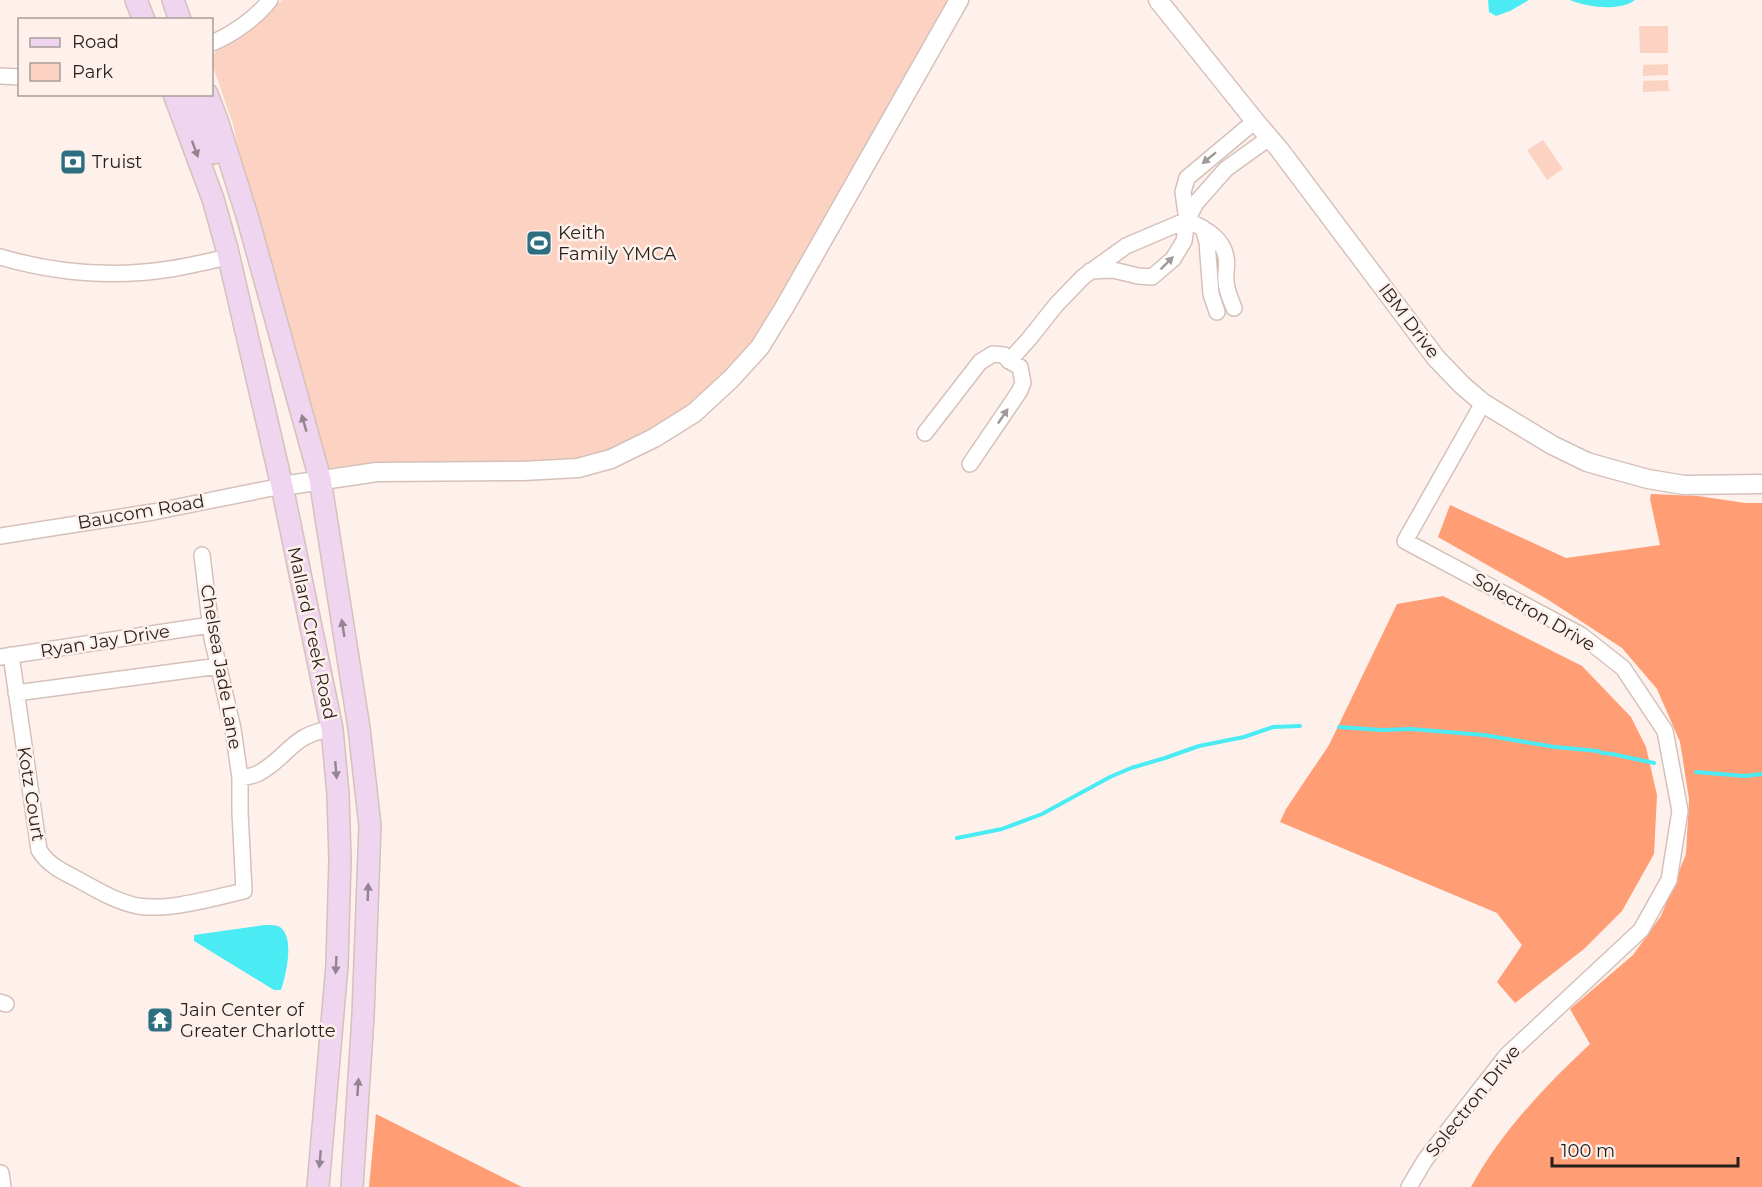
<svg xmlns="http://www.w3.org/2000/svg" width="1762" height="1187" viewBox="0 0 1762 1187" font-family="Montserrat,sans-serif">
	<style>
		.green { fill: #fcd2c2 }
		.forest { fill: #ff9d75 }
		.water { fill: #4bebf4 }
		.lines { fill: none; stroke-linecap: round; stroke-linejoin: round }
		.stream { stroke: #4bebf4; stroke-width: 4 }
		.minor-casing { stroke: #d5c1b9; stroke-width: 18 }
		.tertiary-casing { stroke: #d5c1b9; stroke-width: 21 }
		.secondary-casing { stroke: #d5c1b9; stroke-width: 24 }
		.minor { stroke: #fff; stroke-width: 15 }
		.tertiary { stroke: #fff; stroke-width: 18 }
		.secondary { stroke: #efd5ef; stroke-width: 21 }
		.oneway { fill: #958390 }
		.oneway2 { fill: #9d9a99 }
		.labels { text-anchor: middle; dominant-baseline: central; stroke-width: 5; stroke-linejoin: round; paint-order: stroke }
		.poi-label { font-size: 18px; fill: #261f1c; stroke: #fef1ec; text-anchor: start }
		.street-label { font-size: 18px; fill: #261f1c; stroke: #fef1ec }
	</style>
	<rect width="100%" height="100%" fill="#fef1ec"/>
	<!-- green -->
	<path class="green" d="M282,0H951L765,327L712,392L628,446L572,462L334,471L327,466L321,444L308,413L242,167L233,124L212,64L213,55L218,49L253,28Z
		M1639,26H1668V53H1640Z
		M1668,64V75L1643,76V65Z
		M1668,80L1669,91L1643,92V81Z
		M1543,140L1563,169L1547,180L1527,150Z"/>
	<!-- forest -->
	<path class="forest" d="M1651,494L1698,496L1745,503H1762V1187H1471C1501,1132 1545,1086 1590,1044L1570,1009L1633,955L1661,916L1686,854L1689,799L1680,742L1657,689L1622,648L1547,599L1438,537L1450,505L1566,558L1660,545L1650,499Z
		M1443,596L1582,666L1631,717L1646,747L1657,795L1654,854L1622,911L1584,949L1515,1003L1497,982L1522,945L1497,913L1280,822L1286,809L1329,745L1397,604Z
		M376,1114L522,1187H369Z"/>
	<!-- water -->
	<path class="water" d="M1488,0H1529L1510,11L1496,16L1489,12Z
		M1570,0H1635C1620,12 1586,7 1570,0Z
		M264,925C268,925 275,925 278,926C296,934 286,975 281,990H274L194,941V935Z"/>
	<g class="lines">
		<!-- stream -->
		<path class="stream" d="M1339,727L1381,730L1411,729L1484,735L1555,747L1598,751L1602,753L1612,754L1654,763
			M1696,772L1745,776L1762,774
			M957,838L1002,829L1042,814L1110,777L1131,768L1165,758L1199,746L1244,737L1273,727L1300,726"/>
		<defs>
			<path id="minor" d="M212,43C233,34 256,18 270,0
				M0,76L20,77
				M1187,220C1203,228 1223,237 1226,257C1228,265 1225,273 1226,281C1226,290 1231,300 1234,308
				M1203,228L1207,242L1211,294L1217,312
				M0,257C55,273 113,278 170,269C190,266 209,261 229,257
				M1090,271L1113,270L1138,276L1152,277L1173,259L1184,241L1187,220L1183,192L1187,178L1255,121
				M1009,361L1029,339L1056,305L1083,277L1126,246L1187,220L1196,203L1226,169L1269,138
				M925,433L980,362L993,354L1004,355L1009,361L1020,367L1023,383L1019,392L970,464
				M0,536L153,512L282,486
				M11,655L39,850C48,865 63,872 79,880C97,890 117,902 138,906C170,911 212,898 244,891L240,812V778L233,729L212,638L202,555
				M0,657L210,625
				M16,693L219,666
				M240,778C247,777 253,776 259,773C288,757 293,733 332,729
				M0,1002L6,1004
				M1,1173L3,1187
				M1409,1187L1425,1160L1506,1056L1641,930L1669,880L1680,811L1665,731L1623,668L1581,635L1405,541L1483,403"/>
			<path id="tertiary" d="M1158,0L1255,121L1279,149L1436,358L1462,385L1483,403L1552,445L1587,462L1608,468L1648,479L1684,485L1762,484
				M282,486L377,472L523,471L578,468L611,459L654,438L694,413L731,379L760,347L784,308L959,0"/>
			<path id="secondary" d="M136,0L144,20
				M173,0L180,20
				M174,94L213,199L227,249L282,486L332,729L338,794L340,860L337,965L318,1187
				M190,94L213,153
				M207,94L217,120L248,219L320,479L359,728L370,826L363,1016L352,1187"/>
		</defs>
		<!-- minor casing -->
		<use href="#minor" class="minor-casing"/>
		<!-- tertiary casing -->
		<use href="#tertiary" class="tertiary-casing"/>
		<!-- secondary casing -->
		<use href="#secondary" class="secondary-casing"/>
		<!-- minor -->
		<use href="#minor" class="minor"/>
		<!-- tertiary -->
		<use href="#tertiary" class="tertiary"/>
		<!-- secondary -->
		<use href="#secondary" class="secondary"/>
	</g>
	<!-- one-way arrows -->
	<defs><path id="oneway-solid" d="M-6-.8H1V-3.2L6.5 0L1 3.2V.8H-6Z" transform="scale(1.5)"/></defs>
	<g class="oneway">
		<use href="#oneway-solid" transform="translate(195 149) rotate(70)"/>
		<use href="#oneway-solid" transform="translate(304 423) rotate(-106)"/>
		<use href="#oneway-solid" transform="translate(343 628) rotate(-99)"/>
		<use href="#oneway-solid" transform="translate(336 770) rotate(85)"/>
		<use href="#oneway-solid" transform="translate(368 892) rotate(-88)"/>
		<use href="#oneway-solid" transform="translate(336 965) rotate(93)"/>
		<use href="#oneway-solid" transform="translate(358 1087) rotate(-86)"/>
		<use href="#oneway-solid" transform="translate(320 1159) rotate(95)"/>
	</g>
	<g class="oneway2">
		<use href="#oneway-solid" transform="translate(1209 158) rotate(141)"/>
		<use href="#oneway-solid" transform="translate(1167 263) rotate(-45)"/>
		<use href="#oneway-solid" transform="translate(1003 416) rotate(-56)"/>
	</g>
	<!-- icons -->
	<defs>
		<symbol id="bank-square" viewBox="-11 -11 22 22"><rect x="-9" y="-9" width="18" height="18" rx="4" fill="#2d6f81" stroke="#fef1ec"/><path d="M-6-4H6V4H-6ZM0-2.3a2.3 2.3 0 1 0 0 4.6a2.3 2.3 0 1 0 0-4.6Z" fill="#fff"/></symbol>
		<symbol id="stadium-square" viewBox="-11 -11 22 22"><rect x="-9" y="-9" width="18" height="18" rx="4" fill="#2d6f81" stroke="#fef1ec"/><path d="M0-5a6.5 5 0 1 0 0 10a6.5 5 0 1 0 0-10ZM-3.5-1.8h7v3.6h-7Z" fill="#fff"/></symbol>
		<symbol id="temple-square" viewBox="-11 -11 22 22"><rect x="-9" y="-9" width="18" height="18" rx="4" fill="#2d6f81" stroke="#fef1ec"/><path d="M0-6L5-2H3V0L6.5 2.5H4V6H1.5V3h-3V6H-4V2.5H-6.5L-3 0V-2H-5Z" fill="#fff"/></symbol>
	</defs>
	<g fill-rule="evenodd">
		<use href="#bank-square" x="58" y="147" width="30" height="30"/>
		<use href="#stadium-square" x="524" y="228" width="30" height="30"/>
		<use href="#temple-square" x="145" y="1005" width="30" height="30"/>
	</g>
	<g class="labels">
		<!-- poi labels -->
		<g class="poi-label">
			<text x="92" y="162">Truist</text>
			<text x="558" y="233">Keith<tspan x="558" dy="21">Family YMCA</tspan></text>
			<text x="180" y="1010">Jain Center of<tspan x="180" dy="21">Greater Charlotte</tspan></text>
		</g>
		<!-- street labels -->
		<g class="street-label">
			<text transform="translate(1409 321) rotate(53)">IBM Drive</text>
			<text transform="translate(141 512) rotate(-10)">Baucom Road</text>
			<text transform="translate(1534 612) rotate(30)">Solectron Drive</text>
			<text transform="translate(312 633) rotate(78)">Mallard Creek Road</text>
			<text transform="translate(105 641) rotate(-9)">Ryan Jay Drive</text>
			<text transform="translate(221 667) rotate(80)">Chelsea Jade Lane</text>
			<text transform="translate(31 794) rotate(81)">Kotz Court</text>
			<text transform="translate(1473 1101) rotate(-51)">Solectron Drive</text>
		</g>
	</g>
	<!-- legend -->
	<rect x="18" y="18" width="195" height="78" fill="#fef1ec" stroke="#a89d99" stroke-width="1.5"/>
	<rect x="30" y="38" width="30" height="9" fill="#efd5ef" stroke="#a89d99" stroke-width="1.5"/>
	<text x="72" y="48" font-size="18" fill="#261f1c">Road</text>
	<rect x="30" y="63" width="30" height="18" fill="#fcd2c2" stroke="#a89d99" stroke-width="1.5"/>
	<text x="72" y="78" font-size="18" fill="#261f1c">Park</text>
	<!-- scale -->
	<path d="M1552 1157v9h186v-9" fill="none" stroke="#261f1c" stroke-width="3"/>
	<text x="1561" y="1157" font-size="18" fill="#261f1c" stroke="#fef1ec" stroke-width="4.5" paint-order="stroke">100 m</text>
</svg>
